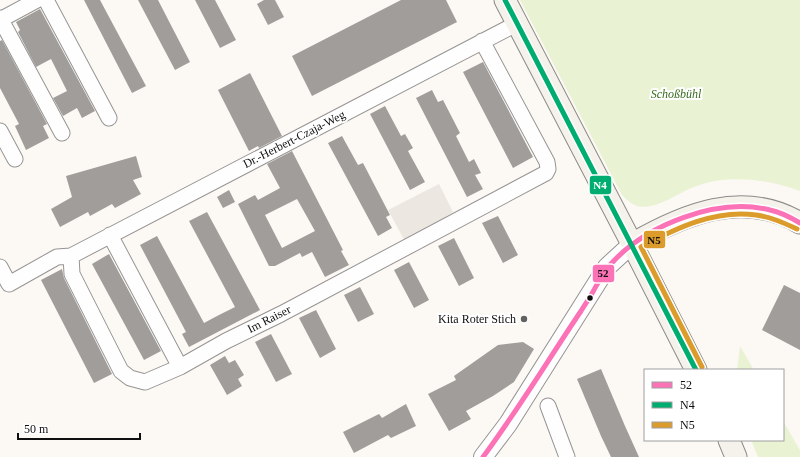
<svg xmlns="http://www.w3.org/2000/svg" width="800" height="457" viewBox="0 0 800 457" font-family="'Times New Roman',serif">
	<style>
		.green { fill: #eaf2d4 }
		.plaza { fill: #ece7e0 }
		.building { fill: #a09d9a; fill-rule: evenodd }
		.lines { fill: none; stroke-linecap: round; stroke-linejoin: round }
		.minor-casing { stroke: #969493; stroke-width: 17 }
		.tertiary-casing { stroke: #969493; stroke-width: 20 }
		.secondary-casing { stroke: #8c8b89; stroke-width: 23 }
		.minor { stroke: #fffefe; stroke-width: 15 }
		.tertiary { stroke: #fffefe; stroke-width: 18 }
		.secondary { stroke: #f5f2eb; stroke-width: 21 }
		.bus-1-casing { stroke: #fff; stroke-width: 8 }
		.bus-2-casing { stroke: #fff; stroke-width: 8 }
		.bus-3-casing { stroke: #fff; stroke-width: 8 }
		.bus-1 { stroke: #fc72b6; stroke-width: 5 }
		.bus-2 { stroke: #00ad70; stroke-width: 5 }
		.bus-3 { stroke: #db9c2b; stroke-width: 5 }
		.bus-dot { fill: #0f0f0f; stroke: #fff; stroke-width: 1.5 }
		.poi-dot { fill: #626160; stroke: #fff; stroke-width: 1.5 }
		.labels { text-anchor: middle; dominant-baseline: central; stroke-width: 4; stroke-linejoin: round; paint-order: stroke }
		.park-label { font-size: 12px; font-style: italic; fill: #386b1c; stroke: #fff }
		.street-label { font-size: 12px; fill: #0f0f0f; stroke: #fff }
		.poi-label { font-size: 12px; fill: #0f0f0f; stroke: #fff; text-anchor: end }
		.line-badge { stroke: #fff; stroke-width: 1.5 }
		.badge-label { font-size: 11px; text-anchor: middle; font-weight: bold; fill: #fff }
		.pale-badge-label { font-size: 11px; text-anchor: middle; font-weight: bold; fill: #111 }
	</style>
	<rect width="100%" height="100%" fill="#fcf9f5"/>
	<!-- green -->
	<path class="green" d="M520,0H800V191C774,182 749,177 721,180C713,181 702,184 694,187C678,193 655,211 637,206C631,204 626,199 622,195Z
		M740,346L754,370H737Z
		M783,421L800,450V457H758L751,440H783Z"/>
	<!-- plaza -->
	<path class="plaza" d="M439,184L453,212L445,217L446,222L406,243L388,210Z"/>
	<!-- building -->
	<path class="building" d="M84,0H100L146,86L132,93Z
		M138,0H158L190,62L175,70Z
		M195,0H215L236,40L220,48Z
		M264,0H275L284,17L268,25L257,4Z
		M401,0H446L457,22L312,96L292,56Z
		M40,9L95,111L82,118L77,108L63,116L53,98L67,91L51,59L36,67L18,32L20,30L16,22Z
		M2,40L47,124L43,126L49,138L26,150L15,126L19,124L0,88V41Z
		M483,62L533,157L513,168L463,72Z
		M250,73L282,136L259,148L258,146L249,151L218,90Z
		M432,90L438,102L443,100L460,133L456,136L469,162L474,159L481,173L475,175L483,189L467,197L416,98Z
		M385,106L401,136L405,134L413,148L408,151L425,182L410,190L370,114Z
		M342,136L358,165L363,163L390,215L386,217L392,228L378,236L328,143Z
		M292,151L343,250L341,251L349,265L325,277L312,252L302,257L300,253L275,266H269L238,204L255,195L258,200L280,188L267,164ZM297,199L315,231L282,248L265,215Z
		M136,156L142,177L133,180L141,194L115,208L112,204L90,216L88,212L60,227L51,209L72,197L66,176Z
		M229,190L235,202L223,208L217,197Z
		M207,212L260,310L189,347L182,334L186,332L140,245L157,236L204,323L217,316L235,307L189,221Z
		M498,216L518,255L503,263L482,223Z
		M454,238L474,278L459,286L438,246Z
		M109,254L161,351L144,360L92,264Z
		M409,262L429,300L414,308L394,270Z
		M62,269L64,278L112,374L94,383L41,280Z
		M784,285L800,293V350L762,330Z
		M360,287L374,314L358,322L344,295Z
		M316,310L336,349L320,358L299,318Z
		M271,334L292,374L276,382L255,342Z
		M523,342L534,349L514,382L493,396L466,411L471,419L449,431L428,394L456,380L454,376L498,345Z
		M225,356L229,363L235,360L244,375L238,379L242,386L227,395L210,365Z
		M601,369L625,426L639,457H611L601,436L577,379Z
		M406,404L416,426L391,438L388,435L354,453L343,432L379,414L382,418Z"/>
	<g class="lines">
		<defs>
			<path id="minor" d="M46,0L109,118
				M0,18L62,133
				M0,20L37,0
				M0,131L15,159
				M110,235L180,367
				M71,256L72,274L121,371L130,378L145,382L180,367L226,341L281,314L546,173L548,169L547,162L482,41
				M0,267L9,284L57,257L71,256L518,23
				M548,406L567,457"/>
			<path id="tertiary" d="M483,457L508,424L607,267L632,244"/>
			<path id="secondary" d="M505,0L632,244L696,370
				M632,244C684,214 743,189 800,223
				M729,440L736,457"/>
		</defs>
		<!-- minor casing -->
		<use href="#minor" class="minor-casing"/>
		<!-- tertiary casing -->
		<use href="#tertiary" class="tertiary-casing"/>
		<!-- secondary casing -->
		<use href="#secondary" class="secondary-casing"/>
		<!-- minor -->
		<use href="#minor" class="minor"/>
		<!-- tertiary -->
		<use href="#tertiary" class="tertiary"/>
		<!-- secondary -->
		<use href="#secondary" class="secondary"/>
		<defs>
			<path id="bus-1" d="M483,457C518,410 548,360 581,311C586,303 591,296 595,288C600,280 603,271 610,265C645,225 717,197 770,210C780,212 790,217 800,223"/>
			<path id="bus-2" d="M505,0L696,370"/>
			<path id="bus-3" d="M702,367L641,247C676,228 716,209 756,215C771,217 784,223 797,229"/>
		</defs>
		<!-- bus-1 casing -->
		<use href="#bus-1" class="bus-1-casing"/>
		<!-- bus-2 casing -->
		<use href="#bus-2" class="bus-2-casing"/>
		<!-- bus-3 casing -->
		<use href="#bus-3" class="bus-3-casing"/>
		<!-- bus-1 -->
		<use href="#bus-1" class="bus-1"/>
		<!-- bus-2 -->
		<use href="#bus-2" class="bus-2"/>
		<!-- bus-3 -->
		<use href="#bus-3" class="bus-3"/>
	</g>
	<!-- markers -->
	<circle class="bus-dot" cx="590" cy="298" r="3.5"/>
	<circle class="poi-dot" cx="524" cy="319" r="4"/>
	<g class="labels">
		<!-- park labels -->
		<g class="park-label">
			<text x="676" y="94">Schoßbühl</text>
		</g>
		<!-- street labels -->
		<g class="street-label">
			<text transform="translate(294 139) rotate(-27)">Dr.-Herbert-Czaja-Weg</text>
			<text transform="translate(269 319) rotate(-27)">Im Raiser</text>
		</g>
		<!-- poi labels -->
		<g class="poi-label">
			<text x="516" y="319">Kita Roter Stich</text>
		</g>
	</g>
	<g class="line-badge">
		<rect x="589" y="175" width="23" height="20" rx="4" fill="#00ad70"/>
		<rect x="643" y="230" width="23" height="19" rx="4" fill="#db9c2b"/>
		<rect x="592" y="264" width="23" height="19" rx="4" fill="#fc72b6"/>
	</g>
	<g class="badge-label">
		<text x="600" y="189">N4</text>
	</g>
	<g class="pale-badge-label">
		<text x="654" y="244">N5</text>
		<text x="603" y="277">52</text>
	</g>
	<!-- legend -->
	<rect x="644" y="369" width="140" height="72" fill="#ffffff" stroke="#9f9f9f"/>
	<rect x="652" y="382" width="20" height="6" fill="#fc72b6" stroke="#9f9f9f"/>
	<text x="680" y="389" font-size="12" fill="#0f0f0f">52</text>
	<rect x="652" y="402" width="20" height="6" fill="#00ad70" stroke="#9f9f9f"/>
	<text x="680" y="409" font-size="12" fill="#0f0f0f">N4</text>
	<rect x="652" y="422" width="20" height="6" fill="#db9c2b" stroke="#9f9f9f"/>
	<text x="680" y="429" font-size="12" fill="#0f0f0f">N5</text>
	<!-- scale -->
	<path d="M18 433v6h122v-6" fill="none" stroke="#0f0f0f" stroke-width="2"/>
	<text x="24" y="433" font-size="12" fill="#0f0f0f" stroke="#ffffff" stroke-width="3" paint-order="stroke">50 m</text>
</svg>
